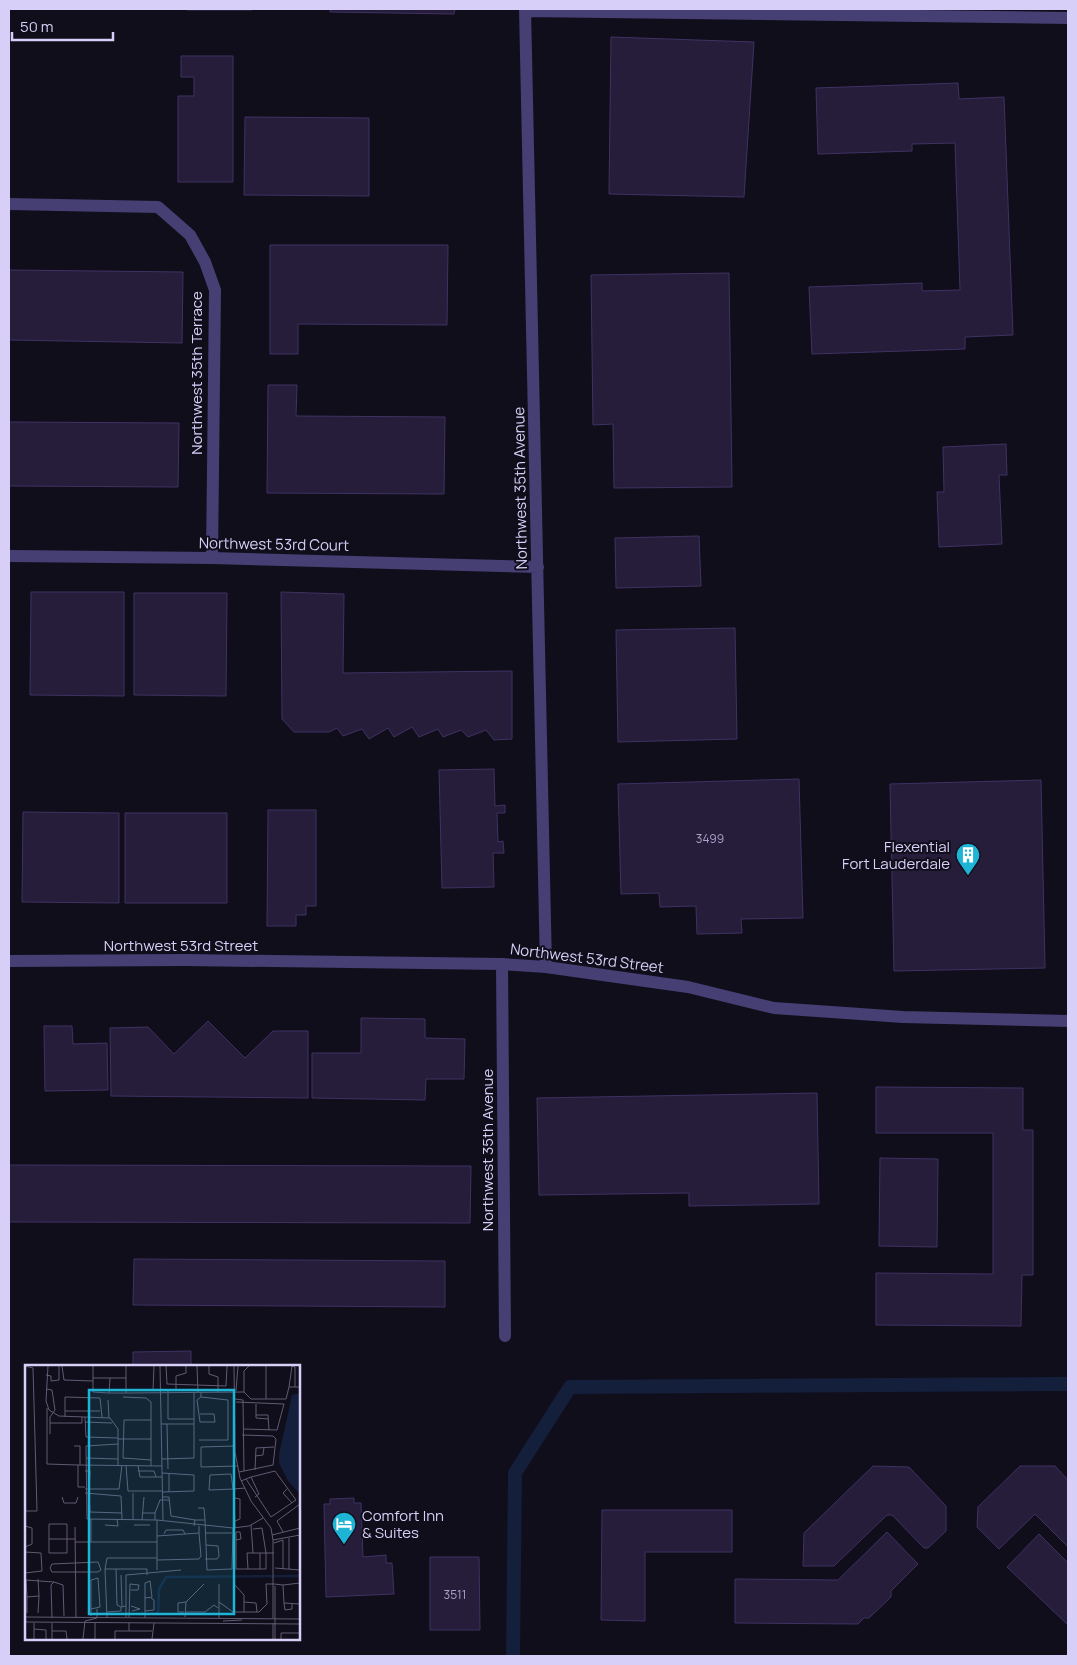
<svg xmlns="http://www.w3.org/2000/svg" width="1077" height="1665" viewBox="0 0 1077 1665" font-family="Manrope,sans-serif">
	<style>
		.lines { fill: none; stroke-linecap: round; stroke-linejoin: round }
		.canal { stroke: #131f3b; stroke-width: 14 }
		.building { fill: #251d3a; stroke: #3f3263 }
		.minor { stroke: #453f74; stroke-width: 12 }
		.labels { text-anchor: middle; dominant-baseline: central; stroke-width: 4; stroke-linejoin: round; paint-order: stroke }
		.number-label { font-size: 12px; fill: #aaa2c8 }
		.street-label { font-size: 15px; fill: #d7cff8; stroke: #110e1b }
		.poi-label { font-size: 15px; fill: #d7cff8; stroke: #110e1b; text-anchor: end }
		.inset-river { fill: none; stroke: #131f3b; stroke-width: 2.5 }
		.inset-road { fill: none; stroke: #605b73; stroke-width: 1 }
		.view { fill: #1eb4d6; fill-opacity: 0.15; stroke: #1eb4d6; stroke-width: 2.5 }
		.inset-edge { fill: none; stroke: #d7cff8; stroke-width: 2.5 }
	</style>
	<rect width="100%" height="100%" fill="#110e1b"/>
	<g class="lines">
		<!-- canal -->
		<path class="canal" d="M513,1656L515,1473L570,1387L1068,1384"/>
	</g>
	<!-- building -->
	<path class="building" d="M187,9H252V10H187Z
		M330,9H455L454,14L330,12Z
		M611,37L754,42L744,197L609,194Z
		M181,56H233V182H178V96H194V77H181Z
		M958,83L959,99L1004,97L1013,335L965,337V349L812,354L809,287L922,283V291L960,290L955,143L912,144V151L818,154L816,88Z
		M245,117L369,118V196L244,195Z
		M270,245H448L447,325L298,324V354H270Z
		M9,270L183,272L182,343L9,340Z
		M729,273L732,487L614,488L613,424L593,425L591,275Z
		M268,385H297L296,416L445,417L444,494L267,493Z
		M9,422L179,423L178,487L9,486Z
		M1006,444L1007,475H999L1002,544L939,547L937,492H944L943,447Z
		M699,536L701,586L616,588L615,538Z
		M31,592H124V696L30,695Z
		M281,592L344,594L343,673L512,671V739L494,740L486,730L468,737L461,730L443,737L438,729L419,737L412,727L394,737L388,728L369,739L362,729L343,736L337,728L329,732H294L282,719Z
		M134,593H227L226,696L134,695Z
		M735,628L737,739L618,742L616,630Z
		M494,769L495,806L505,805V813H497L498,842L503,841L504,853H493L494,887L442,888L439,770Z
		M799,779L803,918L741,919L742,933L697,934L696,906L660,907L659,893L621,894L618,784Z
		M1041,780L1045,968L894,971L890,784Z
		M268,810H316V906H306V915H296V926H267Z
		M23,812L119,813V903L22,902Z
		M125,813H227V903H125Z
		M361,1018L425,1019V1038L465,1039L464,1079H426L425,1100L312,1098V1053H361Z
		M208,1021L245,1058L273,1031H308V1098L111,1096L110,1028L148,1027L174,1054Z
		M44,1026H72L73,1044L107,1043L108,1090L45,1091Z
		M876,1087L1023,1088V1130H1033V1275H1022L1021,1326L876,1325V1273L993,1274V1133H876Z
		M817,1093L819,1204L689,1206V1193L539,1195L537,1098Z
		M880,1158L938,1159L937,1247L879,1246Z
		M9,1165L471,1166L470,1223L9,1222Z
		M134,1259L445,1261V1307L133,1305Z
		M191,1351V1366H133V1352Z
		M873,1466L909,1467L946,1506V1531L928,1548H924L892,1515H887L834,1566H803L804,1533Z
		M1020,1466H1055L1068,1480V1547L1035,1514L999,1549L977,1527L978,1507Z
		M354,1498V1503H361L363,1557L386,1555V1563H392L394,1594L326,1597L324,1504H330V1499Z
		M602,1510H732V1552H645V1621L601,1620Z
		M887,1532L918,1564L891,1591V1597L869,1618H864L858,1624L735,1623V1579L838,1580Z
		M1039,1534L1068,1563V1625L1007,1567Z
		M430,1557H479L480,1630H430Z"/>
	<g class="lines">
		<!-- minor -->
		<path class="minor" d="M525,9L546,967
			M525,11L1068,18
			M9,204L158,207L190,235L205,262L215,290L212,558
			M9,556L212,558L538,567
			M9,961L185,960L502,964L546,967L688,987L774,1008L903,1017L1068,1021
			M502,964L505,1336"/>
	</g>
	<!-- icons -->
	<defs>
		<symbol id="building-pin" viewBox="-11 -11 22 30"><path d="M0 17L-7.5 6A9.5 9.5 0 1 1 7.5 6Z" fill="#1eb4d6" stroke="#110e1b"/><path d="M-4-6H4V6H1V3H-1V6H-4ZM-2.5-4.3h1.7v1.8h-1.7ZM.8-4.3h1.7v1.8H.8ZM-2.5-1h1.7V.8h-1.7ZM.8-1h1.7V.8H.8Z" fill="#fff"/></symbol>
		<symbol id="hotel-pin" viewBox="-11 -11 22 30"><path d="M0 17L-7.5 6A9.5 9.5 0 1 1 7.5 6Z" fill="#1eb4d6" stroke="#110e1b"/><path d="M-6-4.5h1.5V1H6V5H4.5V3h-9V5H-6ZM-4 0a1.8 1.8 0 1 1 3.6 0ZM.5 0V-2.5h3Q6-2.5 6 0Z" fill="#fff"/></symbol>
	</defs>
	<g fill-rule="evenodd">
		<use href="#building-pin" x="954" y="841" width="28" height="38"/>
		<use href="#hotel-pin" x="330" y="1510" width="28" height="38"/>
	</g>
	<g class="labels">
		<!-- number labels -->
		<g class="number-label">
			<text x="710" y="838">3499</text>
			<text x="455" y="1594">3511</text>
		</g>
		<!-- street labels -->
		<g class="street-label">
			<text transform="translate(196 373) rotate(-90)">Northwest 35th Terrace</text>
			<text transform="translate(520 488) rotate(-91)">Northwest 35th Avenue</text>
			<text transform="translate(274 544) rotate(1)">Northwest 53rd Court</text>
			<text x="181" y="945">Northwest 53rd Street</text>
			<text transform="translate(587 958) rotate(7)">Northwest 53rd Street</text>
			<text transform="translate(487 1150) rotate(-90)">Northwest 35th Avenue</text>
		</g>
		<!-- poi labels -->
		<g class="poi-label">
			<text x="950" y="846">Flexential<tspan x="950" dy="17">Fort Lauderdale</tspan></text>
			<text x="362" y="1515" text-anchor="start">Comfort Inn<tspan x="362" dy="17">&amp; Suites</tspan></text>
		</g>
	</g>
	<!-- overview -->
	<g transform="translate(25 1365)">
		<rect width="275" height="275" fill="#110e1b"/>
		<path d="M275,28V129L263,116L254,98V89L267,30Z" fill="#131f3b"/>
		<path class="inset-river" d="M133,249L134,224L141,212L275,211"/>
		<path class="inset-road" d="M0,1L8,3L12,146H0M23,1L21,36L24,45L34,51L85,53L93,64V100M37,1L39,15L68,16M101,1V28L219,27L226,34H241V1M135,1L138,155M141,1L142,19L201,21L202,1M172,1L173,27M184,1V9L193,12V27M209,1L210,87L215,113L226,136L246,163L248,175V253M267,1L270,2V22M21,10L26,11V16L34,15V1M68,13H85L84,28L68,27V1M85,13H101M264,22L267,1M21,24L27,25L30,45L25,52V69M128,26L129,1M143,26V54H169V27M151,26V11L161,8V1M211,26L213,1M219,27V6L224,1M84,28H101M98,32L121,33L126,37V101M210,34L218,35L219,106L214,107M241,34H261L264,22H275M83,35L84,53M211,37L259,39L252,65L218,64M231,39V50H243L244,65M22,43V99L53,100M40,46H75M175,49H189L190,57H175L172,35L176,32M231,50V53L243,54M40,52V32L75,33L77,52M60,52L61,72L93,73M126,55H99L98,93L126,95M60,57L87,58M25,58H57V52M136,59H169M142,59L143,104M217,70L248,71L251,74L248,100L219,106M93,74H126M174,75H203V35L176,32V27M93,79L61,81L62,154L132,155L208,163L224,161L238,153M49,81H55V100M210,81L176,82V102L213,101M230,91L238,90L239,82M61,93L93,94M137,94L169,93V54M101,100L103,126H137M113,101L115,112H137M230,105L231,83L249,82M60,106H65L64,124M113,106H129L131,112M137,108L169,110V126L137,127M144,108V127M226,112L234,129L230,132M216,116L226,112L250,106L271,135L246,152L221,114M60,122H53V100L137,101M60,124H94L97,100M208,124L206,109L185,110L184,125L209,124M262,124L258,128L267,138M60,128L96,131L97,154M64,128L65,147L97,148M108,128V154M37,132L39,138H51L53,132M137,132H144L146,151L170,155M210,133L215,134V154L210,156M173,143H179L180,155M118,148H130V155M130,148L135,135H144M66,154V177M117,155L119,132M132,155V205M80,160L93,161L92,154M109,160H125M0,161L7,163V179L0,182M169,161L170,155H180L182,205L207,204L208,163M50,162L51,253M210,162L209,124L220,123M228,164L237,163L241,188H228M258,167L252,156L275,139M181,168H207M139,169L141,165H158L160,169M247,170L275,163M132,171L174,168V161M24,174V188H42V159H24V174H50M211,175L216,174L215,167H211V204H223L222,188H228L226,160M248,175L275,170M50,177H132M249,178L258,175V204M0,187L16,188L17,206L0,208M180,194H192L194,191L193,181L181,180M132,195L174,194L176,191L174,168M73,197L76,205L73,207H27L25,203L27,199ZM250,203L275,205M80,204L82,193H132M91,204L92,240L96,242M223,204H241V188H249M235,204V188M264,204V173M96,210L97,241M13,214L14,231M194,219V253M209,219L219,230V247M258,220L275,218M250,221V274M2,232L1,215L29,217M194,237L208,247H234L242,239L241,219H249L258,220L259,238L275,239M219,237L231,238L232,247M259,238L260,245L267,244V239M106,241L115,244L107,246M66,244L75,242L73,213L66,215V251M120,246L129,245V235L126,233M82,247L96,246V242L101,241M159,247H153V238L161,237M160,247H180L189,240L193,243M2,248V232L14,231L13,248M0,252L275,254M101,252V210L156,205M104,252L105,219L114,220L113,225H106M160,252L161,237L179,219M27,253L26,220L29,217L38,220L39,251M82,253L80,204H122V210M120,253V218L125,216L127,232L120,233M198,256L217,255M0,257L275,259M9,258V274M27,258V274M70,258V274M9,264L21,265V274M27,266H41L42,274M104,266H127M58,274L60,256L72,253V244M90,274V266H104V257M127,274L129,258M248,274V258M256,274V268H275"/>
		<path class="view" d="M64,25H209V249H64Z"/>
		<rect width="275" height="275" class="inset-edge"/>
	</g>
	<!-- border -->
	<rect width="1077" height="1665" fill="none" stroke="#d7cff8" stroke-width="20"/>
	<!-- scale -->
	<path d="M12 32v8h101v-8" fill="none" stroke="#d7cff8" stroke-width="2.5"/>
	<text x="20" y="32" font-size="15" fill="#d7cff8" stroke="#110e1b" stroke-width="4" paint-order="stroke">50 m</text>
</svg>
